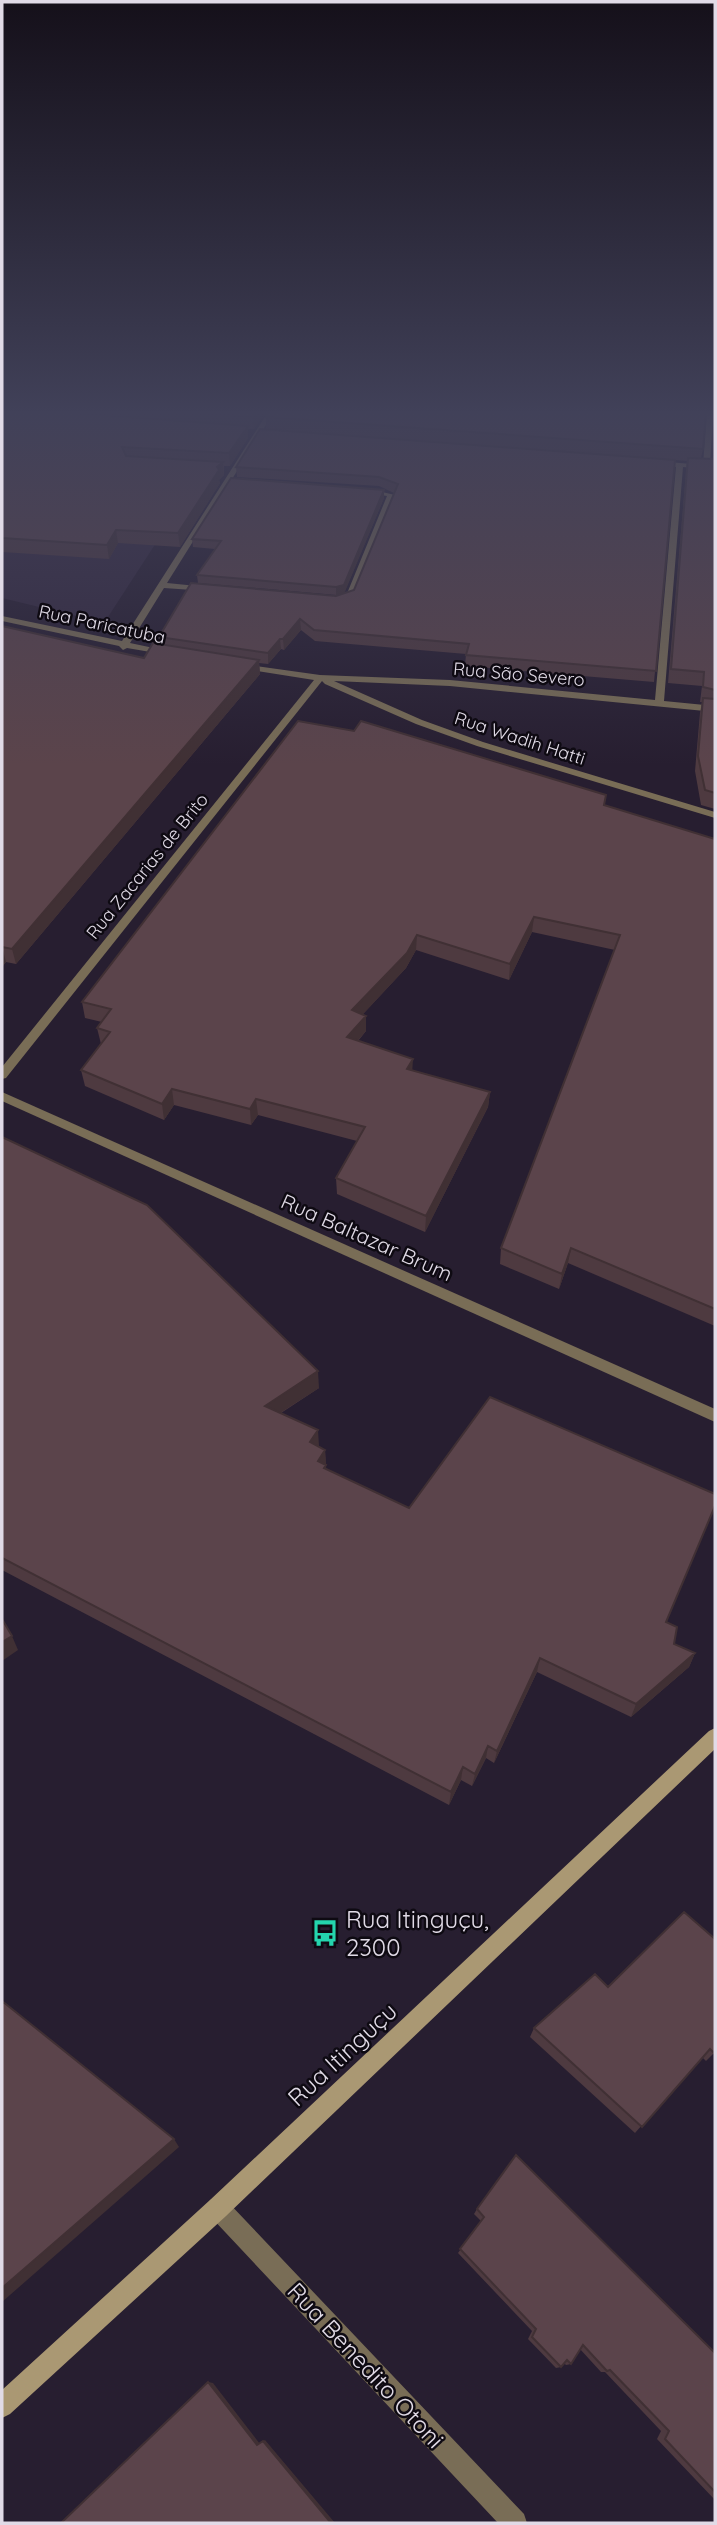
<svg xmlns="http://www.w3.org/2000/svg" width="717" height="2525" viewBox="0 0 717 2525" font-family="Quicksand,sans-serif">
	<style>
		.built { fill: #34293f }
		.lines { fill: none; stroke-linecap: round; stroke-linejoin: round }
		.minor { fill: #796d56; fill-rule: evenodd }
		.tertiary { fill: #796d56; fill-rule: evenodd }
		.secondary { fill: #aa9873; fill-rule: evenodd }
		.wall { fill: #4e3a40 }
		.shaded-wall { fill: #403034 }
		.building { fill: #5b444b; stroke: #403034; stroke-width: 2 }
		.labels { text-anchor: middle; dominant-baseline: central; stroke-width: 5; stroke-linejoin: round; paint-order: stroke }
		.far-street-label { font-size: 18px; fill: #e1dbe7; stroke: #0e0a12 }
		.street-label { font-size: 21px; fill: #e1dbe7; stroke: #0e0a12 }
		.near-poi-label { font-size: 24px; fill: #e1dbe7; stroke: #0e0a12; text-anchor: start }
		.near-street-label { font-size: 24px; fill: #e1dbe7; stroke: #0e0a12 }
	</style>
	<rect width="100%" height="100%" fill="#271e30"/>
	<!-- built -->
	<path class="built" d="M2,495L180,506L106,620L101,622L2,598Z"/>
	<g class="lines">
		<!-- minor -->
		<path class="minor" d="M268,412H274L167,583L207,587L211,589L207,591L164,588L130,643L168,651V655L127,648L123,650L119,646L2,621V616L122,641Z
			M707,412H713L710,465L715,466V470L683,467L664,701L715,706V712L450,686L334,681L422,720L483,742L715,812V818L477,746L416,724L325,684L322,681L6,1078L2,1079V1067L314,680L244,669L241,668V664L320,675L450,680L655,700L676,467L653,463L657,461L703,465Z
			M365,488L395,495L353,598L339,604L335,601L346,596L387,496L362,492L361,490Z
			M218,2197L226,2200L524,2514L527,2523H498L210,2216L207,2208L210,2200Z"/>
		<!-- tertiary -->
		<path class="tertiary" d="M2,1092L715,1409V1422L2,1101Z"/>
		<!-- secondary -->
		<path class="secondary" d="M715,1728V1749L226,2216L10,2414L2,2418V2390L210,2200L709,1731Z"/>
	</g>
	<!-- wall -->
	<path class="wall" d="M2,412H265L254,429H248V438L230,466H224V475L219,480L220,483L180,547L118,543L109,559L2,552Z
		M266,417L703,449L701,458L713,459L715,419V809L701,805L695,771L700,713L702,702H700L702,686L668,683L687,461L675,460L654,682L465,666L466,654L315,641L301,630L284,650L281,649L268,664L259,663L260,674L16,964L6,962L2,967V626L144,658L160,645L159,637L341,594L336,595L198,583L197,575L215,549L193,547L192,539L384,490V498L344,593L354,590L394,493L379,486L237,477L236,467L266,430Z
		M605,805L715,839V1326L568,1263L559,1289L500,1264L501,1248L615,950L532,932L509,980L416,950L406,968L363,1014L366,1016V1031L358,1041L412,1071L490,1092L488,1107L425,1232L337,1194L336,1178L357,1141L258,1115L251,1125L174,1105L164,1120L85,1086L81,1070L101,1044L97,1028L102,1022L85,1018L82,1002Z
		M2,1137L319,1388L281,1413L319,1446L325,1450L326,1469L409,1508L667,1623L674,1644L695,1653L689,1667L631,1717L537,1672L494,1763L486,1758L472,1786L461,1780L449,1805L2,1570Z
		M715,1939L714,2053L706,2061L702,2057L635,2133L530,2037L534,2028L608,1987Z
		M477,2209L715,2353V2500L657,2439L661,2431L605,2372H601L580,2349L571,2364L566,2365L564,2363L561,2367L556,2368L528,2339L532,2331L458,2253L481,2221L474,2214Z"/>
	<!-- shaded-wall -->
	<path class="shaded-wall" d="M256,412H265L254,429L253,417Z
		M248,426V438L230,466L229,453Z
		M223,462L224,475L219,480L220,483L180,547L178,533L217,467Z
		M384,490V498L344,594L336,595V587Z
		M116,530L118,543L109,559L107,545Z
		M300,619L301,630L284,650L283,639Z
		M280,639L281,649L268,664V653Z
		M259,660L260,674L16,964L12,949Z
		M534,917L532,932L509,980L510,964Z
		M417,935L416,950L406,968L352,1026V1010Z
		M2,946L6,962L2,967Z
		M366,1016V1031L347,1053V1037Z
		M413,1059L412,1075L407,1069Z
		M172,1089L174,1105L164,1120L162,1104Z
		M490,1092L488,1107L425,1232L426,1216Z
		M256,1099L258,1115L251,1125L250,1109Z
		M571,1248L568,1263L559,1289L562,1274Z
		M318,1371L319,1388L266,1422L265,1406Z
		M318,1430L319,1446L311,1458L310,1442Z
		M325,1450L326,1465L327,1481L318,1461Z
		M12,1636L18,1650L2,1661V1642Z
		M695,1653L689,1667L631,1717L636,1704Z
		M540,1658L537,1672L494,1763L497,1751Z
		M488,1746L486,1758L472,1786L475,1774Z
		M463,1767L461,1780L449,1805L451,1792Z
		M174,2139L179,2147L2,2302V2288Z
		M208,2382L213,2383L260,2444L257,2445Z
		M265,2440L335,2523H331L263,2441Z"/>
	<!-- building -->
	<path class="building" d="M2,412H61L248,426L229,453L122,447L126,456L223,462L217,467L219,470L178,533L116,530L107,545L2,538Z
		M185,412H256L253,417Z
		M269,412H706L703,449L266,417Z
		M260,429L675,460L656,671L466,655L469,644L314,630L300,619L283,639H280L268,653L159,637L191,583L336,596L354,590L398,484L379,477L236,467Z
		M688,458L715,459V690L703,687L704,672L671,669Z
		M231,478L384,490L344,585L336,587L197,575L221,541L192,539Z
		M2,626L144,658L153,643L259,660L12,949L2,947Z
		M703,698L715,699V793L705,790L698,756Z
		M298,721L354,731L361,721L606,795L604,805L715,839V1309L571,1248L562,1274L501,1248L620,935L534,917L510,964L417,935L407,953L352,1010L366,1016L347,1037L413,1059L407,1069L490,1092L426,1216L336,1178L365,1127L256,1099L250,1109L172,1089L162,1104L81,1070L110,1032L97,1028L111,1009L82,1002Z
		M2,1137L147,1205L318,1371L265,1406L318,1430L310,1442L325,1450L318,1461L326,1465L324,1468L409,1508L490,1397L715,1494V1506L666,1622L677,1627L674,1644L695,1653L636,1704L540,1658L497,1751L488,1746L475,1774L463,1767L451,1792L2,1558Z
		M2,1619L12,1636L2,1642Z
		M684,1912L715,1939V2050L714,2053L710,2049L642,2127L534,2028L595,1974L608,1987Z
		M2,2001L174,2139L2,2288Z
		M516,2155L715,2353V2492L665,2439L669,2431L610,2370L607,2371L583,2345L571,2364L567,2360L561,2367L532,2337L536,2329L460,2249L484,2217L477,2209Z
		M208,2382L257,2445L263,2441L331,2523H61Z"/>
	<!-- sky -->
	<linearGradient id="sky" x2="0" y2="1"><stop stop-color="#15101a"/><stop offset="0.54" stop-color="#414159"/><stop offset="1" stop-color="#414159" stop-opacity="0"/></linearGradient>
	<rect width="717" height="765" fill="url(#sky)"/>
	<!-- icons -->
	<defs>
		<symbol id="bus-bare" viewBox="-9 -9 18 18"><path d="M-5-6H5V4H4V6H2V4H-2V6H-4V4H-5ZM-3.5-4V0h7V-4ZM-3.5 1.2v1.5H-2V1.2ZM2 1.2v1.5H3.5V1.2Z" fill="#24d5ae" stroke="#0e0a12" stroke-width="2.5" paint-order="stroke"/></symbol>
	</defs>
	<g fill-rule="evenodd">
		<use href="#bus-bare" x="306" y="1914" width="38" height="38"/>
	</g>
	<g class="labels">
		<!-- far-street labels -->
		<g class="far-street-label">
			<text transform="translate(102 624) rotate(12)">Rua Paricatuba</text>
			<text transform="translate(519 674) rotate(5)">Rua São Severo</text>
			<text transform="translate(520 738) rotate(18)">Rua Wadih Hatti</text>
			<text transform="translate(147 866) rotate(-51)">Rua Zacarias de Brito</text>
		</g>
		<!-- street labels -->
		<g class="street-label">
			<text transform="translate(367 1237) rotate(24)">Rua Baltazar Brum</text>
		</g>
		<!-- near-poi labels -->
		<g class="near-poi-label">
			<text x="346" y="1919">Rua Itinguçu,<tspan x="346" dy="28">2300</tspan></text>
		</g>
		<!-- near-street labels -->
		<g class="near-street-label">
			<text transform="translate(342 2054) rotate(-43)">Rua Itinguçu</text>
			<text transform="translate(366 2365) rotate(47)">Rua Benedito Otoni</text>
		</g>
	</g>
	<!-- border -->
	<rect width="717" height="2525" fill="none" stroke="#e1dbe7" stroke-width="7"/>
</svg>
